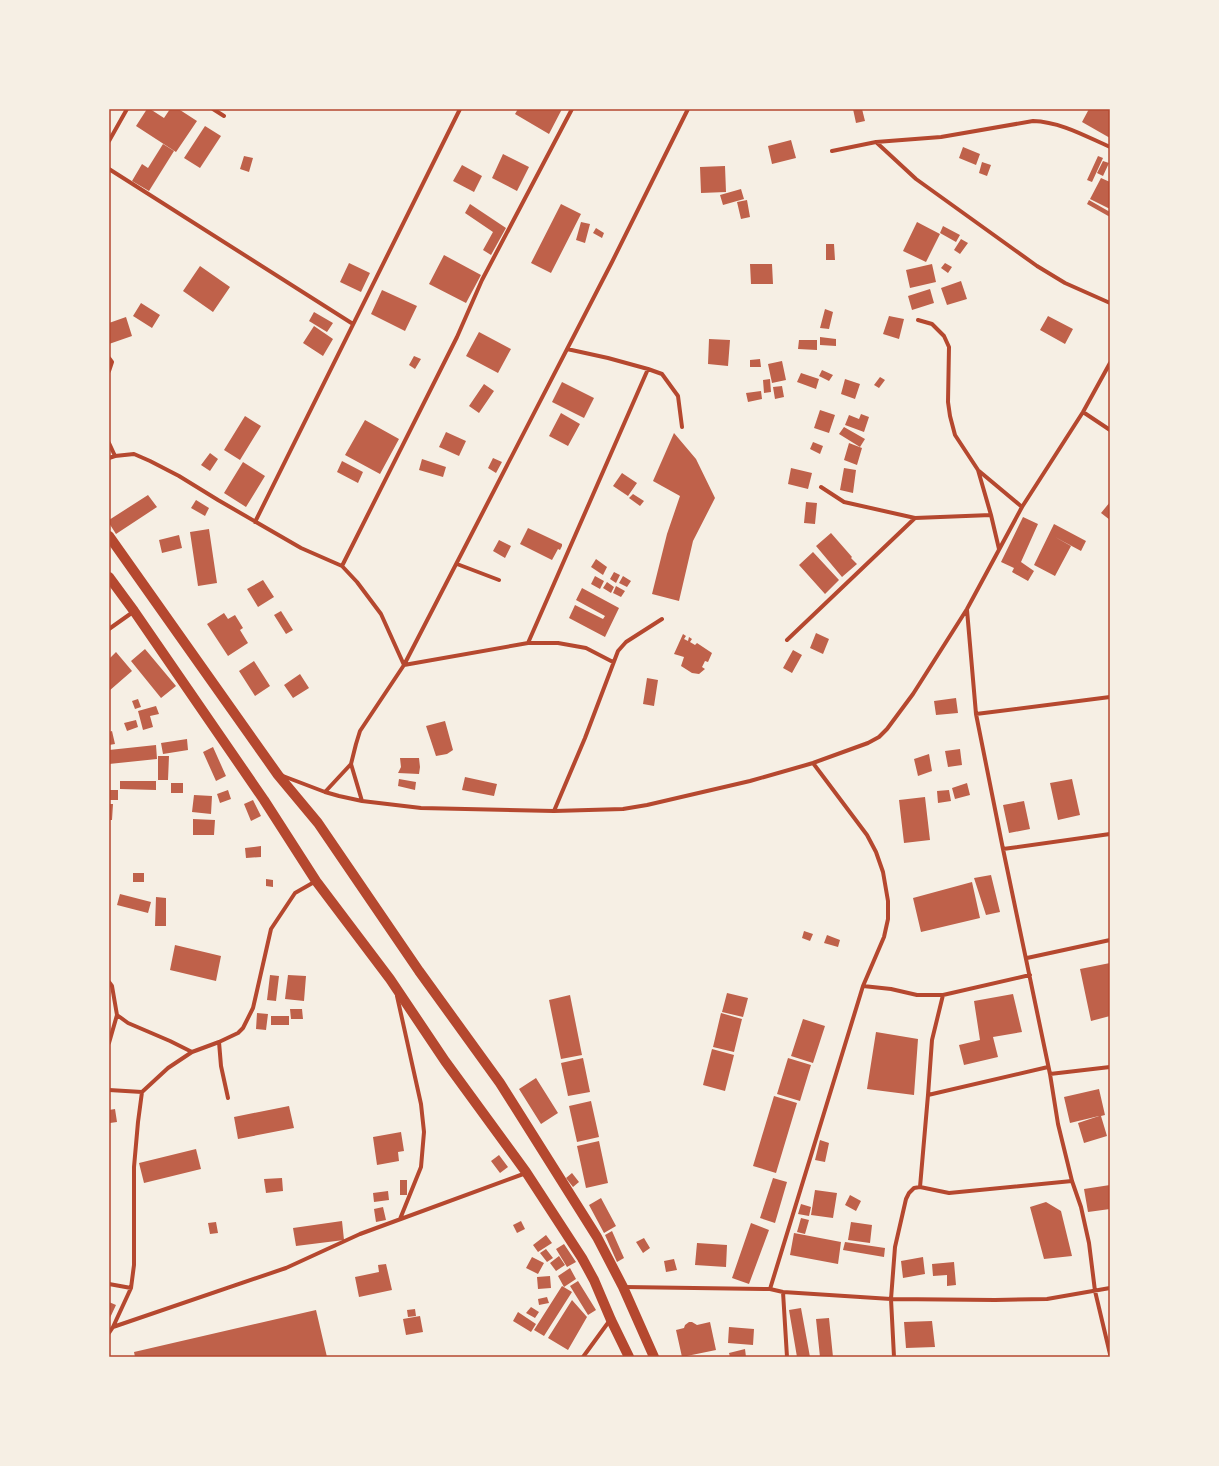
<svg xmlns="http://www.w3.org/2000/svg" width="1219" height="1466" viewBox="0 0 1219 1466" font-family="Ubuntu,sans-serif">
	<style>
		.building { fill: #bf614a }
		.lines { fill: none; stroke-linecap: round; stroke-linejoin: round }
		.minor { stroke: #b5482f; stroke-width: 4 }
		.primary { stroke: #b5482f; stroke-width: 10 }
		.neatline { fill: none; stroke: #b5482f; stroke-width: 1.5 }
	</style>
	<rect width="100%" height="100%" fill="#f6efe4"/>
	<!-- building -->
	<path class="building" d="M147,109H150L164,118L170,109H181L180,110L197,121L176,152L136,126Z
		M518,109H562L549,134L515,114Z
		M853,109H862L865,121L856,123Z
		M1089,109H1110V138L1082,122Z
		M205,126L221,136L200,168L184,158Z
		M791,140L796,158L772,164L768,146Z
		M163,144L174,151L149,191L132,181L142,164L148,168Z
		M963,147L980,154L976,165L959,158Z
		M503,154L529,167L517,191L492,178Z
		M244,156L253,158L249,172L240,169Z
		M1098,156L1103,158L1092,182L1087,180Z
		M1103,161L1109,163L1103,176L1097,173Z
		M982,162L991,165L987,176L979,173Z
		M462,165L482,176L474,192L453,181Z
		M725,166L726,192L701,193L700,167Z
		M1101,178L1110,182V209L1090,199Z
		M741,189L744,199L723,205L720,195Z
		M747,200L750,217L741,219L737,202Z
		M1089,200L1110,212V217L1087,204Z
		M470,204L506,228L491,255L483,250L493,232L465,213Z
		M561,204L581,214L551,273L531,263Z
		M581,222L590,224L585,243L576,240Z
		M917,222L940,234L926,262L903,251Z
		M943,226L960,235L956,242L940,233Z
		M596,228L604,233L602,238L593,233Z
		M961,239L968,243L960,254L954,250Z
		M826,244H834L835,260H826Z
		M444,255L481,275L466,303L429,284Z
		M349,263L370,273L361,292L340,282Z
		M945,263L952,267L948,273L941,268Z
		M750,264H772L773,284H751Z
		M932,264L936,282L910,288L906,270Z
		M200,266L230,287L213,312L183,291Z
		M961,281L967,299L947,305L941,288Z
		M930,289L934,303L912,310L908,296Z
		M382,290L417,306L405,331L371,314Z
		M141,303L160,315L152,328L133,316Z
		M825,309L833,312L829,329L820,328Z
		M314,312L333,323L327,332L309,321Z
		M889,316L904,319L899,339L883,334Z
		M1048,316L1073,329L1065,344L1040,330Z
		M126,317L132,336L109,344V323Z
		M314,326L333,339L323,356L303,343Z
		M479,332L511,349L498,373L466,356Z
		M820,337L836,339V346L820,345Z
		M709,339L730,340L728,366L708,364Z
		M799,340H817V350L798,349Z
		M414,356L421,359L415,369L409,365Z
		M760,359L761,367H750V360Z
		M782,361L786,380L772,383L768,364Z
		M822,370L833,375L829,381L819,376Z
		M801,373L819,379L816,389L797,382Z
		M880,377L885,380L879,388L874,385Z
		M770,379L771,392L764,393L763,380Z
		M845,379L860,384L855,399L841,394Z
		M562,382L594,398L584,418L552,402Z
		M484,384L494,391L479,413L469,406Z
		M782,386L784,397L775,399L773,387Z
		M761,391L762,399L748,402L746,393Z
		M820,410L835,415L829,433L814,428Z
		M561,413L580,424L568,446L549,436Z
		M861,414L869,417L864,432L845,425L849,415L859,419Z
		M245,416L261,426L240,460L224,450Z
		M365,420L399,439L380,474L345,455Z
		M844,427L865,439L860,447L839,434Z
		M446,432L466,441L459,456L439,447Z
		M674,433L696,459L715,498L693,541L679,601L652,594L667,534L680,496L653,481Z
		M813,442L823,446L820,454L810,449Z
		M849,443L862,448L857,465L844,460Z
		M210,453L218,459L210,471L201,465Z
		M493,458L502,462L496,473L488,468Z
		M422,459L446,467L443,477L419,470Z
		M342,461L363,472L358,483L337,472Z
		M243,462L265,476L246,507L224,493Z
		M791,468L812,473L808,489L788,484Z
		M844,468L856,470L853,493L840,490Z
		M622,473L637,483L628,496L613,486Z
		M633,494L644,501L640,506L629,498Z
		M148,495L157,507L116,534L109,523V520Z
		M196,500L209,508L205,516L191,508Z
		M806,502L817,503L815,524L804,523Z
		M1110,502V520L1101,513Z
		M1023,517L1038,524L1021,562L1034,571L1028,581L1012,572L1014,568L1001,562Z
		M1054,524L1086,541L1081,551L1055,537L1071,546L1055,576L1034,565Z
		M528,528L562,544V546L560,550L558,549L552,560L520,544Z
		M209,529L217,583L198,586L190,532Z
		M831,533L852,557L851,558L857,564L842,577L816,546Z
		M179,535L182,548L162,553L159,540Z
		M499,540L511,546L505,558L493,551Z
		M813,552L839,580L825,594L799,565Z
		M596,559L607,567L603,575L591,567Z
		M614,572L620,575L616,583L610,579Z
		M595,576L604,581L600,589L591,584Z
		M623,576L631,581L627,587L619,583Z
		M263,580L274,597L258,607L247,589Z
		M607,582L614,587L611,593L603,588Z
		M616,586L625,591L621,597L613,593Z
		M582,588L619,608L605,637L569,618L575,605L603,619L605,616L576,600Z
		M281,611L293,630L286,634L274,615Z
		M224,613L228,619L235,615L243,628L240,630L248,643L228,656L207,624Z
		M816,633L829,639L823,654L810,648Z
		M683,634L686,636L684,639L688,641L689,637L692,639L690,642L695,645L697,643L712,653L708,662L705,661L702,667L705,669L699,674L692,673L681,666L684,657L674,654Z
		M145,649L176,686L161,698L131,661Z
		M793,650L802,655L792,673L783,668Z
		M116,652L132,671L109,691V659Z
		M254,661L270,686L255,696L239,671Z
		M300,674L309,688L293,698L284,685Z
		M647,678L658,680L654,706L643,704Z
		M956,698L958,713L936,715L934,701Z
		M138,699L141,707L135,709L132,701Z
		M156,706L159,714L150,716L153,727L143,730L138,711Z
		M136,720L138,727L127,731L124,723Z
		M445,721L453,750L447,754L436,756L426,726Z
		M112,731L115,744L109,745V732Z
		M187,739L188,750L163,754L161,743Z
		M156,745L157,759L109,764V750Z
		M213,747L226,776L216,781L203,752Z
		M960,749L962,765L948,767L945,751Z
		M929,754L932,771L918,776L914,759Z
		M158,756H169L168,780H158Z
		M400,758H419L420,767L419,774L398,773L401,767Z
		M465,777L497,784L494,796L462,790Z
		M399,779L416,782L415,790L398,786Z
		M1072,779L1080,815L1058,820L1050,783Z
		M120,781H156V790L120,789Z
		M171,783H183V793H171Z
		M967,783L970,795L955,799L952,788Z
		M109,790H118V800H109Z
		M228,790L231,799L220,803L217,794Z
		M949,790L951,801L938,803L937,791Z
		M194,795L212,796L211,814L192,812Z
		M925,797L930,840L904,843L899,800Z
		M253,800L261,816L251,821L244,804Z
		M1024,801L1030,829L1009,833L1003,805Z
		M109,804H113L112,820H109Z
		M193,819L215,820L214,835H193Z
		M261,846V857L246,858L245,848Z
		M133,873H144V882H133Z
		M991,875L1000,912L986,915L974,878Z
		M266,879L273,880V887L266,886Z
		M972,882L980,918L921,932L913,898Z
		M120,894L151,902L148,913L117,905Z
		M156,897L166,898V926H155Z
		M804,931L813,934L810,941L802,938Z
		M827,935L840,940L838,947L824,943Z
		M175,945L221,956L216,981L170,970Z
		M1110,963V1016L1091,1021L1080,969Z
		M270,975L279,976L276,1001L267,1000Z
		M288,975L306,976L304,1001L285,999Z
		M727,993L748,998L743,1017L722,1012Z
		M1013,994L1022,1032L993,1037L998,1057L964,1065L959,1045L980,1040L974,1001Z
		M570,995L582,1055L561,1059L549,1000Z
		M290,1009H302L303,1019H291Z
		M257,1013L268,1014L266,1030L256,1029Z
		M721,1013L742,1019L734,1052L713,1047Z
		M271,1016H289V1025H271Z
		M803,1019L825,1026L813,1063L791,1056Z
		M876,1032L918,1039L914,1095L867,1089Z
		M712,1049L734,1055L725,1091L703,1085Z
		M583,1058L590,1092L568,1096L561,1063Z
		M788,1058L811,1065L800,1101L777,1094Z
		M536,1078L558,1113L541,1124L519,1089Z
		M1099,1089L1105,1115L1101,1116L1107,1136L1084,1143L1078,1123L1099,1116L1070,1123L1064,1097Z
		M774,1096L797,1103L776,1173L753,1166Z
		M591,1101L599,1137L577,1142L569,1106Z
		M289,1106L294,1128L238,1139L234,1117Z
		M115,1109L117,1122L110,1123L109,1110Z
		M401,1132L404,1151L398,1152L399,1161L377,1165L373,1137Z
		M820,1140L829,1143L825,1162L815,1160Z
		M599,1141L608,1183L586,1188L577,1146Z
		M196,1149L201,1169L144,1183L139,1163Z
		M499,1155L508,1167L500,1173L491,1161Z
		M572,1173L579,1182L573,1187L566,1178Z
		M282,1178L283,1191L266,1193L264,1179Z
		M773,1178L787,1182L775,1223L760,1218Z
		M400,1180H407V1195H400Z
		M1110,1185V1209L1088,1212L1084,1189Z
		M815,1190L837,1193L833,1218L811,1215Z
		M388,1191L389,1200L374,1202L373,1193Z
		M850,1195L861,1201L856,1211L845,1205Z
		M601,1198L616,1226L604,1233L589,1205Z
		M1046,1202L1061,1211L1072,1256L1044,1259L1030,1207Z
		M801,1204L811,1207L809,1216L798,1214Z
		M383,1207L386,1220L376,1222L374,1209Z
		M801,1218L809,1220L805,1234L797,1232Z
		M342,1221L344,1240L296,1246L293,1228Z
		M521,1221L525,1229L517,1233L513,1225Z
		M216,1222L218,1233L210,1234L208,1223Z
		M851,1222L872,1225L870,1243L848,1240Z
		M751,1223L769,1230L749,1284L732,1278Z
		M612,1231L624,1258L617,1262L605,1235Z
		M794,1233L841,1242L838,1264L790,1255Z
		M546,1235L552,1243L538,1252L533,1245Z
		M644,1238L650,1248L643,1253L636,1242Z
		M845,1242L885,1248L884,1257L843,1250Z
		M697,1243L727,1245L726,1267L695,1265Z
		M564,1244L576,1262L567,1267L556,1249Z
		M546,1249L553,1258L547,1262L540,1253Z
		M559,1256L565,1265L556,1271L550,1263Z
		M532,1257L544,1263L538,1274L526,1268Z
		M923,1257L925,1274L903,1278L901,1261Z
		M674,1259L677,1270L666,1272L664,1261Z
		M954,1262L956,1285L947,1286V1275L933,1276L932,1264Z
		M386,1264L392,1290L359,1297L355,1277L379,1272L378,1265Z
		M570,1268L576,1279L564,1287L558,1276Z
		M550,1276L551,1288L538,1289L537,1277Z
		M578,1281L596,1310L588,1315L570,1286Z
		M562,1286L572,1292L544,1336L534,1330Z
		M547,1297L549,1303L539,1305L538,1299Z
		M572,1300L587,1317L568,1350L548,1338Z
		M109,1302L116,1305L109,1320Z
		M531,1307L539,1312L535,1318L526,1313Z
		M801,1308L810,1357H797L789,1310Z
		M415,1309L416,1316L408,1317L407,1310Z
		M316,1310L327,1357H135L134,1352Z
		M518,1312L536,1324L531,1332L513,1321Z
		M420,1316L423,1332L406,1335L403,1319Z
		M829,1318L833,1357H820L816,1319Z
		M932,1321L935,1347L906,1348L904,1322Z
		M689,1322H692L697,1325L710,1322L716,1350L682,1357L676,1330L684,1328L685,1325Z
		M729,1327L754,1329L753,1345L728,1343Z
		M745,1349L746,1357H730L729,1353Z"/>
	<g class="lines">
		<!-- minor -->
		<path class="minor" d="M213,109L224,116
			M109,141L127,109
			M876,142L916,179L1037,266L1065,283L1110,303
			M832,151L876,142L941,137L1033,121C1061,122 1085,136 1110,147
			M109,169L353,324
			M918,320L932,324L944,336L949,347L948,402L950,416L955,435L978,470L991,515L999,549
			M567,349L608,358L648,369L662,374L678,396L682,427
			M109,358L112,362L109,371
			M1083,412L1110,430
			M109,443L115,456
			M109,458L115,456L134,454L150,461L179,476L218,500L301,548L342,566L357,582L381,614L404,665L528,643H558L586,648L613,662
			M979,471L1022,507
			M915,518L991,515
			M255,522L460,109
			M457,564L499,580
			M342,566L457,337L482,280L572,109
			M967,610L976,714L1003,849L1050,1074L1058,1124L1072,1181L1081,1207L1089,1243L1095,1291L1110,1354
			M109,629L133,612
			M787,640L915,518L844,502L821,487
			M528,643L648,369
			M976,714L1110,697
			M283,776L325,792L339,796L362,801L421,808L554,811L623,809L647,805L750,781L813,763L868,743L879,737L887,729L913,694L967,609L1022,507L1083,412L1110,363
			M325,792L351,764
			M362,801L351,764L356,744L360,731L404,665L612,262L688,109
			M554,811L585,738L618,651L626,642L662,619
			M1003,849L1110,834
			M1027,958L1110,940
			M109,982L112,986L117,1015L128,1023L170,1041L192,1052
			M863,986L891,989L917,995H943
			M397,996L421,1104L424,1132L421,1167L400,1219
			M219,1042L221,1066L228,1098
			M109,1043L117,1015
			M1050,1074L1110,1067
			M109,1090L142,1092
			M928,1095L932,1040L943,995L1030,975
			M920,1187L928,1095L1048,1067
			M109,1284L131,1288
			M624,1287L770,1289L783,1292L891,1299L995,1300L1047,1299L1110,1288
			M770,1289L863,986L884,937L888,919V901L883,872L876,852L867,835L813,763
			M783,1292L787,1357
			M113,1327L286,1268L360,1234L526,1173
			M109,1333L113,1327L131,1288L134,1265V1167L138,1122L142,1092L168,1068L192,1052L219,1042L238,1033L243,1028L253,1008L256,995L271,929L295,893L316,881
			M583,1357L610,1320
			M894,1357L891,1299L895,1247L906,1199L909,1193L914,1188L920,1187L949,1193L1072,1181"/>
		<!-- primary -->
		<path class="primary" d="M109,536L278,775L318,823L419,971L500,1083L597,1237L623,1287L654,1357
			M109,577L134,611L264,800L316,881L390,979L445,1061L526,1172L582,1258L594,1280L611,1320L629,1357"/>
	</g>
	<!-- border -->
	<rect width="1219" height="1466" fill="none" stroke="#f6efe4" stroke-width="220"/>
	<rect x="110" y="110" width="999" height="1246" class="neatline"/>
</svg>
